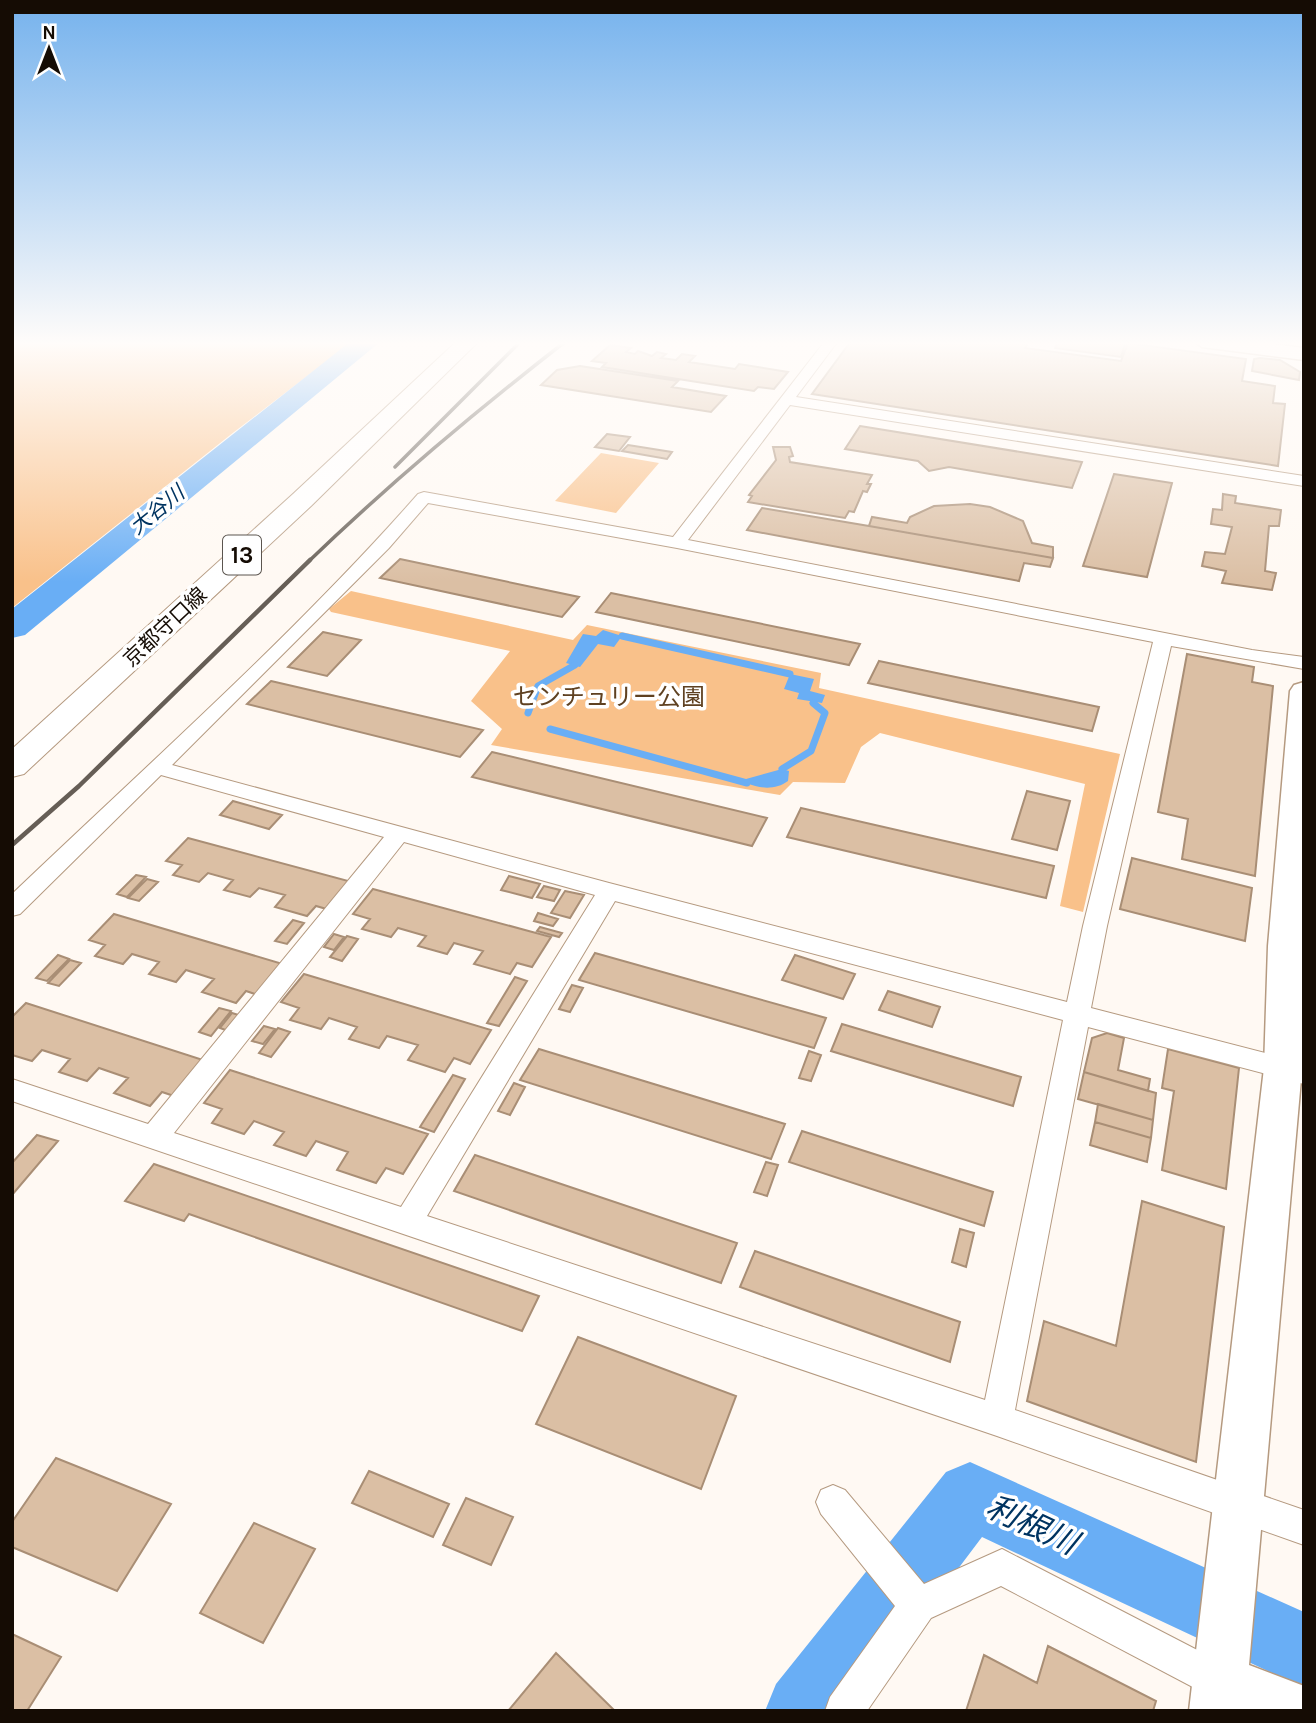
<svg xmlns="http://www.w3.org/2000/svg" width="1316" height="1723" viewBox="0 0 1316 1723" font-family="Karla,'Noto Sans JP',sans-serif">
	<style>
		.green { fill: #f9c18a }
		.water { fill: #69aef5 }
		.lines { fill: none; stroke-linecap: round; stroke-linejoin: round }
		.stream { stroke: #69aef5; stroke-width: 7 }
		.river { fill: #69aef5; fill-rule: evenodd }
		.building { fill: #dbbfa4; stroke: #a98e75; stroke-width: 2 }
		.street-casing { stroke: #b59a80; stroke-width: 2 }
		.secondary-casing { stroke: #b59a80; stroke-width: 3 }
		.primary-casing { stroke: #b59a80; stroke-width: 2 }
		.street { fill: #fff; fill-rule: evenodd }
		.secondary { fill: #fff; fill-rule: evenodd }
		.primary { fill: #fff; fill-rule: evenodd }
		.rail-far1 { stroke: #665e56; stroke-width: 3.5 }
		.rail { stroke: #665e56; stroke-width: 4.5 }
		.labels { text-anchor: middle; dominant-baseline: central; stroke-width: 7; stroke-linejoin: round; paint-order: stroke }
		.far-water-label { font-size: 21px; font-style: italic; fill: #003461; stroke: #fff }
		.far-street-label { font-size: 21px; fill: #150c04; stroke: #fff }
		.shield { fill: #fff; stroke: #5b554f; stroke-width: 2 }
		.shield-label { font-size: 23px; font-weight: bold; fill: #150c04 }
		.park-label { font-size: 24px; fill: #5f4121; stroke: #fff }
		.near-water-label { font-size: 32px; font-style: italic; fill: #003461; stroke: #fff }
	</style>
	<rect width="100%" height="100%" fill="#fff9f3"/>
	<!-- green -->
	<path class="green" d="M12,341H353L234,432L12,608Z
		M601,453L659,463L616,513L555,501Z
		M351,591L573,640L587,625L821,673L819,688L1120,754L1083,912L1060,906L1085,784L880,733L861,747L845,783L793,782L780,795L491,745L502,729L471,701L510,651L331,612L329,609Z"/>
	<!-- water -->
	<path class="water" d="M603,630L622,636L614,647L598,644L580,667L566,663L583,634L596,636Z
		M790,674L814,679L810,691L825,695L822,703L797,699L799,693L784,689Z
		M782,769L789,771L788,781C776,790 760,789 747,783L746,779Z"/>
	<g class="lines">
		<!-- stream -->
		<path class="stream" d="M622,636L790,674
			M528,713L538,686L575,665
			M550,729L747,783
			M782,769L811,751L825,713L813,703"/>
		<!-- river -->
		<path class="river" d="M351,341H381L25,635L12,638V609Z
			M970,1462L1304,1612V1688L982,1537L851,1711H765L776,1684L946,1472Z"/>
	</g>
	<!-- building -->
	<path class="building" d="M851,341H1029L1025,348L1121,361L1128,343L1246,359L1242,381L1275,386L1273,403L1285,404L1278,466L812,394Z
		M1058,341H1126L1121,357L1055,348Z
		M610,345L631,348L626,352L635,354L638,351L652,356L657,352L666,354L661,358L676,360L682,354L695,356L689,362L735,369L739,364L788,372L774,389L758,387L754,391L602,367L606,363L592,361Z
		M1260,358L1280,360L1300,372L1299,380L1252,371L1254,359Z
		M580,366L678,381L672,387L726,396L711,412L541,385L557,370Z
		M860,426L1082,462L1072,488L949,467L929,471L918,461L845,449Z
		M607,434L630,437L619,451L595,447Z
		M628,445L672,452L667,459L622,451Z
		M773,447H790L793,456L789,457L790,462L872,475L867,484H871L867,492L863,491L854,512L849,511L845,518L748,502L752,496L749,495L776,460Z
		M1114,474L1172,483L1147,577L1083,566Z
		M1223,494L1236,496L1235,503L1281,510L1279,526H1269L1265,571L1276,573L1272,590L1222,583L1226,571L1202,566L1205,552L1225,554L1232,527L1211,524L1213,509L1222,510Z
		M970,504L990,507L1023,521L1032,543L1053,547V558L869,526L872,517L907,523L910,517L934,506Z
		M762,508L869,526L1053,558L1050,567L1024,563L1019,581L747,530Z
		M400,559L579,597L562,617L380,578Z
		M611,593L860,644L849,665L596,612Z
		M323,632L361,640L327,676L288,667Z
		M1187,654L1254,667L1252,682L1273,686L1255,876L1182,859L1188,819L1158,812Z
		M879,661L1099,707L1092,731L868,683Z
		M271,681L483,730L460,757L247,704Z
		M492,752L767,818L752,846L472,777Z
		M1027,791L1070,801L1057,850L1012,839Z
		M233,801L282,815L269,829L220,815Z
		M801,808L1054,866L1046,898L787,837Z
		M188,838L352,882L330,910L316,906L307,916L275,907L285,895L259,888L250,897L224,890L233,880L208,873L199,882L173,875L182,865L166,861Z
		M1132,858L1252,888L1245,941L1120,909Z
		M136,875L146,877L127,897L117,894Z
		M509,876L540,884L532,898L501,890Z
		M147,879L158,882L139,901L128,898Z
		M544,886L560,890L554,901L537,897Z
		M373,889L551,937L532,967L517,963L510,974L474,964L483,951L454,943L447,954L418,946L426,936L398,928L391,937L362,929L370,919L353,914Z
		M565,891L584,895L570,918L551,913Z
		M538,913L558,919L553,926L534,921Z
		M114,914L286,965L261,996L246,991L236,1003L202,992L214,979L186,970L176,982L149,974L159,962L132,954L123,964L95,956L105,945L89,940Z
		M293,920L304,923L287,944L275,941Z
		M540,927L562,933L559,937L537,931Z
		M334,934L344,937L334,950L324,947Z
		M347,936L358,939L342,961L330,957Z
		M595,953L826,1018L814,1048L579,980Z
		M58,955L69,959L47,981L36,978Z
		M795,955L855,974L843,999L782,980Z
		M70,960L81,963L59,986L48,983Z
		M304,974L491,1030L470,1064L454,1058L445,1072L408,1060L418,1045L387,1036L379,1048L349,1039L357,1027L329,1018L321,1029L290,1020L299,1008L281,1002Z
		M515,977L527,981L499,1026L487,1023Z
		M572,985L583,988L570,1012L559,1009Z
		M888,991L940,1007L932,1027L879,1010Z
		M26,1003L206,1061L177,1097L162,1092L150,1106L114,1093L128,1078L99,1068L87,1081L59,1072L70,1059L42,1050L32,1061L12,1055V1017Z
		M219,1008L231,1011L211,1036L199,1032Z
		M232,1013L242,1016L231,1032L220,1028Z
		M842,1024L1021,1077L1013,1106L831,1051Z
		M264,1026L275,1029L263,1044L252,1041Z
		M278,1028L290,1032L271,1057L259,1053Z
		M1107,1033L1124,1038L1118,1070L1150,1079L1148,1091L1084,1072L1092,1038Z
		M539,1049L785,1124L771,1159L520,1080Z
		M1168,1049L1239,1068L1226,1189L1162,1170L1174,1091L1162,1088Z
		M809,1051L821,1055L811,1081L799,1078Z
		M230,1070L428,1134L403,1174L386,1168L376,1183L337,1170L348,1152L316,1141L306,1156L274,1145L284,1132L254,1121L244,1134L212,1123L222,1109L204,1103Z
		M1084,1072L1156,1093L1153,1120L1078,1099Z
		M453,1075L465,1079L434,1132L420,1127Z
		M514,1083L525,1087L510,1115L498,1111Z
		M1098,1104L1153,1120L1151,1138L1095,1122Z
		M1095,1122L1151,1138L1147,1162L1090,1145Z
		M802,1131L993,1192L984,1226L789,1162Z
		M37,1135L58,1141L12,1195V1163Z
		M475,1155L737,1243L721,1283L454,1191Z
		M766,1162L778,1165L767,1196L754,1192Z
		M154,1164L539,1296L522,1331L189,1214L184,1221L125,1201Z
		M1142,1201L1224,1227L1196,1462L1027,1401L1044,1321L1116,1346Z
		M960,1229L974,1233L966,1267L952,1262Z
		M755,1251L960,1322L950,1362L740,1287Z
		M578,1337L736,1396L701,1489L536,1424Z
		M56,1458L171,1504L117,1591L12,1547V1522Z
		M369,1471L449,1504L433,1537L352,1503Z
		M466,1498L513,1517L491,1565L443,1545Z
		M254,1523L315,1549L263,1643L200,1613Z
		M12,1634L61,1657L27,1711H12Z
		M1048,1646L1156,1701L1153,1711H966L984,1655L1037,1683Z
		M556,1653L615,1711H508Z"/>
	<g class="lines">
		<defs>
			<path id="street" d="M825,341H838L796,397L1304,476V486L790,405L688,540L1252,650L1304,657V669L1171,646L1107,926L1091,1008L1304,1063V1084L1088,1027L1015,1410L1304,1510V1545L997,1436L12,1101V1079L148,1124L384,837L161,775L20,914L12,916V894C149,763 293,636 418,494L424,492L673,537ZM428,503L677,548L1153,642L1083,926L1067,1002L609,883L172,765L389,548ZM404,842L595,895L401,1207L174,1133ZM615,901L1063,1020L985,1400L427,1216Z
				M833,1485L845,1490L924,1584L1002,1549L1232,1668L1238,1681L1232,1694L1219,1700L1206,1694L1001,1586L931,1618L867,1711H825L830,1697L895,1606L821,1514L816,1502L821,1490Z"/>
			<path id="secondary" d="M1193,341H1249L1304,348V360L1202,347Z
				M1304,682L1302,1068L1249,1665L1304,1686V1711H1189L1264,1068L1268,946L1290,691L1294,685Z"/>
			<path id="primary" d="M457,341H479L311,506L24,774L12,777V749L293,494Z"/>
		</defs>
		<!-- street casing -->
		<use href="#street" class="street-casing"/>
		<!-- secondary casing -->
		<use href="#secondary" class="secondary-casing"/>
		<!-- primary casing -->
		<use href="#primary" class="primary-casing"/>
		<!-- street -->
		<use href="#street" class="street"/>
		<!-- secondary -->
		<use href="#secondary" class="secondary"/>
		<!-- primary -->
		<use href="#primary" class="primary"/>
		<!-- rail-far1 -->
		<path class="rail-far1" d="M395,467L521,341
			M308,562C390,483 476,411 566,341"/>
		<!-- rail -->
		<path class="rail" d="M12,845L79,786L310,560"/>
	</g>
	<!-- sky -->
	<linearGradient id="sky" x2="0" y2="1"><stop stop-color="#75b2ed"/><stop offset="0.59" stop-color="#fffcfa"/><stop offset="1" stop-color="#fffcfa" stop-opacity="0"/></linearGradient>
	<rect width="1316" height="582" fill="url(#sky)"/>
	<g class="labels">
		<!-- far-water labels -->
		<g class="far-water-label">
			<text transform="translate(157 510) rotate(-39)">大谷川</text>
		</g>
		<!-- far-street labels -->
		<g class="far-street-label">
			<text transform="translate(165 627) rotate(-43)">京都守口線</text>
		</g>
		<!-- shield labels -->
		<rect class="shield" x="223" y="535.5" width="38" height="39" rx="5"/>
		<g class="shield-label">
			<text x="242" y="555">13</text>
		</g>
		<!-- park labels -->
		<g class="park-label">
			<text x="609" y="697">センチュリー公園</text>
		</g>
		<!-- near-water labels -->
		<g class="near-water-label">
			<text transform="translate(1032 1525) rotate(25)">利根川</text>
		</g>
	</g>
	<!-- border -->
	<rect width="1316" height="1723" fill="none" stroke="#150c04" stroke-width="28"/>
	<!-- north arrow -->
	<g transform="translate(49 49)" stroke="#ffffff" stroke-width="5" paint-order="stroke">
	<path d="M0-5L12 26L0 18L-12 26Z" fill="#150c04"/>
	<text y="-10" font-size="19" font-weight="bold" text-anchor="middle" fill="#150c04">N</text>
	</g>
</svg>
